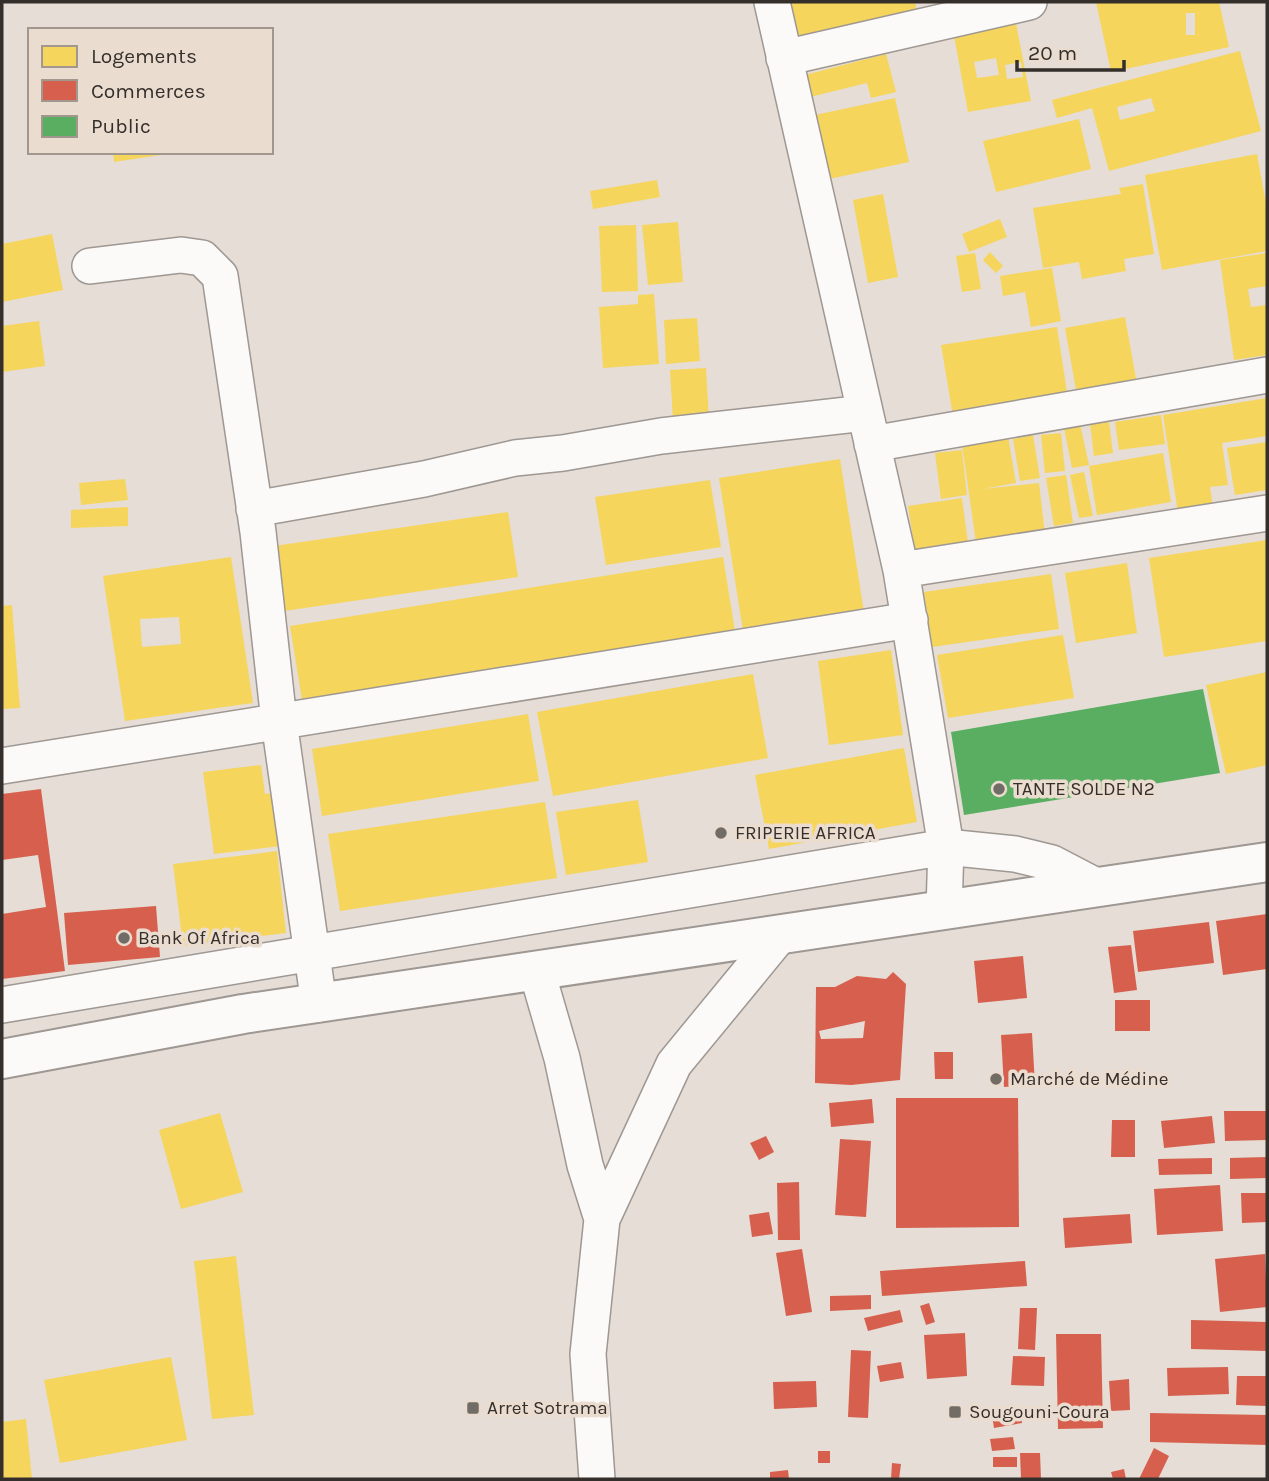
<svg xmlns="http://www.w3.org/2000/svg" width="1269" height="1481" viewBox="0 0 1269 1481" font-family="Karla,sans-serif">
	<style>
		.homes { fill: #f6d55c; fill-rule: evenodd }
		.shops { fill: #d6604d; fill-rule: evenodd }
		.public { fill: #5aae61 }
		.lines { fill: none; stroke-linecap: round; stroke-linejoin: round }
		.minor-casing { stroke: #9e9792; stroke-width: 38 }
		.tertiary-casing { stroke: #9e9792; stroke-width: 42 }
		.minor { stroke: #fbfaf9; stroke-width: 35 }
		.tertiary { stroke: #fbfaf9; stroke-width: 38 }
		.poi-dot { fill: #726c66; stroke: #ebdcd0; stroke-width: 2.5 }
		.labels { text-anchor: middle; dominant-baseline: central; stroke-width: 7; stroke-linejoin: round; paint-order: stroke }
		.poi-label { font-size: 19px; fill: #342f2a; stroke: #ebdcd0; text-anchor: start }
	</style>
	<rect width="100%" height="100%" fill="#e5ddd6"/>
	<!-- homes -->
	<path class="homes" d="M783,2H915L917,11L950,2H971L793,44Z
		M1096,2H1219L1229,47L1111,72ZM1186,13H1195V35H1186Z
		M1014,13L1031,101L968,112L952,25ZM996,58L999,75L977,78L974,62ZM1021,62L1023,77L1007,79L1005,65Z
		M1240,51L1261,131L1109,171L1092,108L1057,118L1052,100ZM1151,98L1155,111L1120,120L1117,107Z
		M886,54L896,92L871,98L867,83L802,99L797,77Z
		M895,98L909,162L829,179L815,115Z
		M1079,119L1091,169L996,192L983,141Z
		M113,152H167V154L114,162Z
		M1257,154L1267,209V251L1162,270L1145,175Z
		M657,180L660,197L593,209L590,191Z
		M1143,184L1154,254L1124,259L1126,271L1082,279L1079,262L1043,268L1033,208L1121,194L1119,188Z
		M883,194L898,277L868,283L853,200Z
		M1000,219L1007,237L969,252L962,234Z
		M678,222L683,282L648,285L642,225Z
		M636,225L638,291L602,292L599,226Z
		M52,234L63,290L2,302V244Z
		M990,252L1003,266L996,273L983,260Z
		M975,253L981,289L962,292L956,256Z
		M1267,253V286L1248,289L1251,307L1267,305V355L1234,360L1220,260Z
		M1052,268L1061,321L1031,327L1025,292L1003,296L1000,276Z
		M654,294L659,364L603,368L599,307L638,304V295Z
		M1125,317L1138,390L1078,401L1065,328Z
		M697,318L700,361L666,364L664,320Z
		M39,321L45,366L2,372V326Z
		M1057,327L1069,405L954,422L941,345Z
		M706,368L709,419L673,421L670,370Z
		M1267,398V436L1222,443L1228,485L1210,487L1213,507L1178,513L1163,415Z
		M1161,415L1165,444L1119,450L1115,422Z
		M1109,422L1113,453L1094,456L1090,424Z
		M1080,424L1089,465L1072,468L1064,428Z
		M1061,433L1065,471L1045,473L1041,435Z
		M1033,435L1040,478L1020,481L1013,439Z
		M1008,436L1016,483L982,489L1039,483L1045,535L976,543L962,444Z
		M1267,442V490L1235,495L1227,448Z
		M962,450L967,495L941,499L935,453Z
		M1163,453L1171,502L1097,515L1089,466Z
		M840,459L864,612L743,631L719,478Z
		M1084,472L1093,516L1079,518L1070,475Z
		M1066,475L1073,523L1054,526L1046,478Z
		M125,479L128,500L81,505L79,483Z
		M710,480L721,547L606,565L595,497Z
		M962,498L968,543L915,551L908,506Z
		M128,507V526L71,528V510Z
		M508,512L518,577L284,611L274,546Z
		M1267,540V641L1164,657L1149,558Z
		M231,557L253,703L125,721L103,576ZM179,617L181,644L142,647L140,619Z
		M723,557L735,631L302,700L290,626Z
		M1127,563L1137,633L1076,643L1065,573Z
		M1051,574L1059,629L932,647L924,592Z
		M12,605L20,708L2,709V606Z
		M1063,635L1074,698L948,718L937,655Z
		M891,650L903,735L829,745L818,661Z
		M1267,672V765L1226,774L1206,685Z
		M753,674L768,758L553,796L537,712Z
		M528,714L539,781L322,816L312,749Z
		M904,748L917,822L769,849L755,775Z
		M261,765L265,794L274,793L281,846L214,854L203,772Z
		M638,800L648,862L566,875L556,812Z
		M545,802L557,878L340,911L328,834Z
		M277,851L286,933L183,946L173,864Z
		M220,1113L243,1192L181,1209L159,1130Z
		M236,1256L254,1415L212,1419L194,1261Z
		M171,1357L187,1440L60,1463L44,1380Z
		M26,1419L32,1479H2V1422Z"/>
	<!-- shops -->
	<path class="shops" d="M41,789L65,971L2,979V914L46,907L38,855L2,860V794Z
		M156,906L160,957L68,965L64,913Z
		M1267,914V969L1223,975L1216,921Z
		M1209,922L1214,963L1138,972L1133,931Z
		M1131,945L1137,990L1114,993L1108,947Z
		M1023,956L1027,998L978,1003L974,961Z
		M893,972L906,984L900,1080L851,1085L815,1083L816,987H835L857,976L886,979ZM865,1021L863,1038L821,1039L819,1031Z
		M1115,1000H1150V1031H1115Z
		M1032,1033L1035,1085L1004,1087L1001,1035Z
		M934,1052H953V1079H935Z
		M896,1098H1018L1019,1227L896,1228Z
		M872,1099L874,1123L831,1127L829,1103Z
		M1224,1111H1267V1140L1225,1141Z
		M1212,1116L1215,1143L1164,1148L1161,1121Z
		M1112,1120H1135V1157H1111Z
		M766,1136L774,1152L759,1160L750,1143Z
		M840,1139L871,1141L866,1217L835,1215Z
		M1267,1157V1178L1230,1179V1158Z
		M1212,1158V1174L1159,1175L1158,1159Z
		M799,1182L800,1240H778L777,1183Z
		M1220,1185L1223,1231L1157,1235L1154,1189Z
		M1241,1193H1267V1222L1242,1223Z
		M769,1212L773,1234L752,1237L749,1215Z
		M1130,1214L1132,1243L1065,1248L1063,1218Z
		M802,1249L812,1312L786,1316L776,1253Z
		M1265,1254L1267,1307L1220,1312L1215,1259Z
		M1025,1261L1027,1286L882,1296L880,1271Z
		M871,1295V1309L830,1311V1296Z
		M929,1303L935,1322L926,1325L920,1306Z
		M1020,1308H1037L1035,1350L1018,1349Z
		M900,1310L903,1322L868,1331L864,1318Z
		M1191,1320L1267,1322V1351L1191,1349Z
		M965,1333L967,1376L927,1379L924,1335Z
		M1056,1334H1101L1103,1428L1058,1429Z
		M851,1350L871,1351L868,1418L848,1417Z
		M1013,1356L1045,1357L1044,1386L1011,1385Z
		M901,1362L904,1378L880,1382L877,1366Z
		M1228,1367L1229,1394L1168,1396L1167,1368Z
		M1237,1376H1267V1406L1236,1405Z
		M1129,1379L1130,1410L1111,1411L1109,1381Z
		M816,1381L817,1407L774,1409L773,1382Z
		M1020,1410L1022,1423L994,1428L992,1415Z
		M1150,1413L1267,1415V1445L1150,1442Z
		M1013,1437L1015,1449L992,1451L990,1439Z
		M1154,1448L1169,1456L1158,1479H1139Z
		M818,1451H830V1463H818Z
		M1020,1453H1040L1041,1479H1021Z
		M993,1457H1017V1467H993Z
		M892,1463L901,1464L899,1479H891Z
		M1124,1469L1126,1479H1113L1111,1472Z
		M788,1470L789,1479H770V1472Z"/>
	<!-- public -->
	<path class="public" d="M1203,689L1220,773L964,815L951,732Z"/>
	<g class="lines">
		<defs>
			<path id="minor" d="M772,2L901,570L946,847L944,910
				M784,58L1029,2
				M90,266L181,255L202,258L220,276L258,532L279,721L319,1004
				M872,444L1267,375
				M254,509L424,479L515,458L563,453L661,436L865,413
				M901,570L1267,513
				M2,766L910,620
				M537,972L562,1058L585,1165L602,1219
				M2,1005L946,847L1015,854L1052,863L1098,887
				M597,1479L588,1354L602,1219L674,1064L780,935"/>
			<path id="tertiary" d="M2,1059L243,1014L1267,862"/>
		</defs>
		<!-- minor casing -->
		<use href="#minor" class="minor-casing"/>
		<!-- tertiary casing -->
		<use href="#tertiary" class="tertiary-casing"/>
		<!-- minor -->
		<use href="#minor" class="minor"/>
		<!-- tertiary -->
		<use href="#tertiary" class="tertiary"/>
	</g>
	<!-- markers -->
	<g class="poi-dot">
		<circle cx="999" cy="789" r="7"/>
		<circle cx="721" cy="833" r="7"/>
		<circle cx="124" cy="938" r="7"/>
		<circle cx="996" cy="1079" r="7"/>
		<rect x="466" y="1401" width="14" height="14" rx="3.5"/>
		<rect x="948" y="1405" width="14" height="14" rx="3.5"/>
	</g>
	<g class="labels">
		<!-- poi labels -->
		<g class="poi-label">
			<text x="1013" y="789">TANTE SOLDE N2</text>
			<text x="735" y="833">FRIPERIE AFRICA</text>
			<text x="138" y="938">Bank Of Africa</text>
			<text x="1010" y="1079">Marché de Médine</text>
			<text x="487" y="1408">Arret Sotrama</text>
			<text x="969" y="1412">Sougouni-Coura</text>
		</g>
	</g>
	<!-- border -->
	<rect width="1269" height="1481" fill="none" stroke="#342f2a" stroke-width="7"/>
	<!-- legend -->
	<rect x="28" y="28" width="245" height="126" fill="#ebdcd0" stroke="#a2978e" stroke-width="2"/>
	<rect x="42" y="46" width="35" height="21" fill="#f6d55c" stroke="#a2978e" stroke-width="2"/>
	<text x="91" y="63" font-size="21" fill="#342f2a">Logements</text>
	<rect x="42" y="80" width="35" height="21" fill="#d6604d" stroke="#a2978e" stroke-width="2"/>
	<text x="91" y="98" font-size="21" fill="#342f2a">Commerces</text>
	<rect x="42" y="116" width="35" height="21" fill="#5aae61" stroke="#a2978e" stroke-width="2"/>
	<text x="91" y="133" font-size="21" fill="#342f2a">Public</text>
	<!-- scale -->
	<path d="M1017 60v10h107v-10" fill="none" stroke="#342f2a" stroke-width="3.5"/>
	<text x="1028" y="60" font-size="21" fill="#342f2a" stroke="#ebdcd0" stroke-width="5" paint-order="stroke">20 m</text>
</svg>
